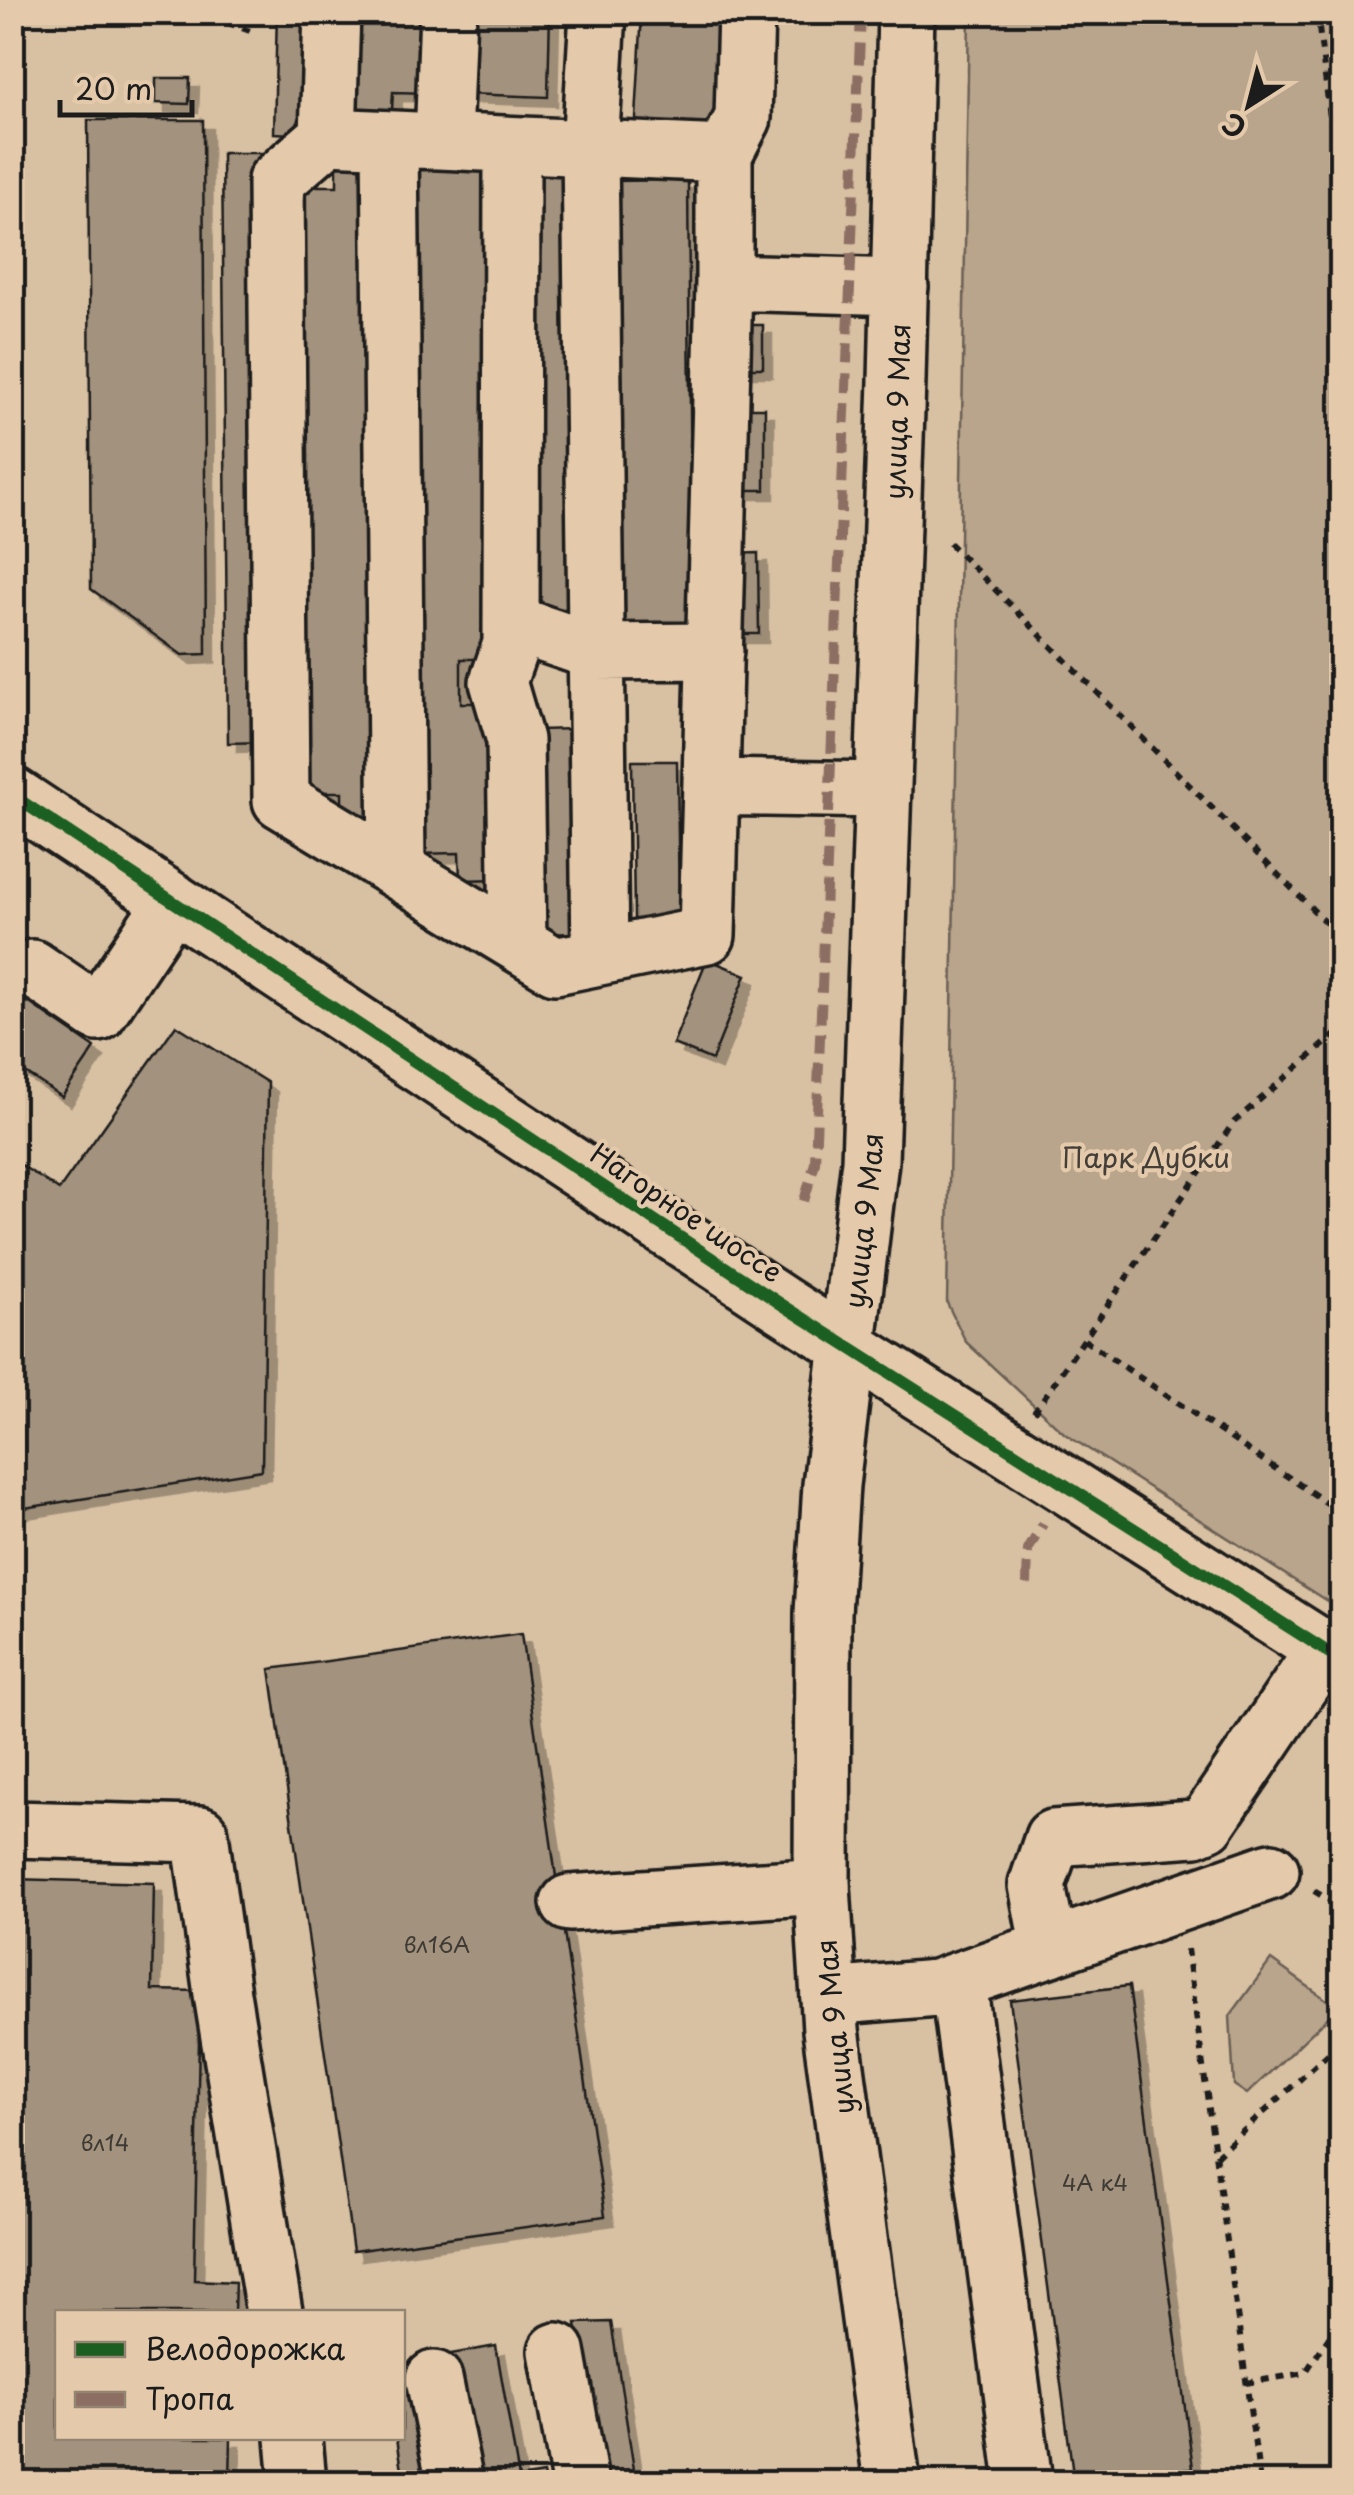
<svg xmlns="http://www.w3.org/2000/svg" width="1354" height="2495" viewBox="0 0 1354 2495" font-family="'Playpen Sans',sans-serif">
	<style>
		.green { fill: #b9a48c; stroke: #6a6054; stroke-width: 2.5 }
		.building { fill: #a3927d; stroke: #1c1c1c; stroke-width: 2.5; filter: url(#shadow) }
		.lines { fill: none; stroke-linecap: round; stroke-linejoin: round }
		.minor-casing { stroke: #1c1c1c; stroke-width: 62 }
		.major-casing { stroke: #1c1c1c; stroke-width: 62 }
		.path { stroke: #1c1c1c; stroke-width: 6; stroke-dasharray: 8 8; stroke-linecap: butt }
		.minor { stroke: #e4caab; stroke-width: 55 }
		.major { stroke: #e4caab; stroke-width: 55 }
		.quiet { stroke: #8d6e63; stroke-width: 10; stroke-dasharray: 20 10; stroke-linecap: butt }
		.cycleway-casing { stroke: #e4caab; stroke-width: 19 }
		.cycleway { stroke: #1b5e20; stroke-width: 12 }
		.labels { text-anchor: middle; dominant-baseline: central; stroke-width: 8; stroke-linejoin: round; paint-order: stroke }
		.number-label { font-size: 22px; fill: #3e3a34 }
		.street-label { font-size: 28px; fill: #1c1c1c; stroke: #e4caab }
		.park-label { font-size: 28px; fill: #433e38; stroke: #e4caab }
	</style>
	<defs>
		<filter id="shadow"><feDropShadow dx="9" dy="9" stdDeviation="0" flood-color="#0004"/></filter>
	</defs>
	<rect width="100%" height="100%" fill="#d8c0a2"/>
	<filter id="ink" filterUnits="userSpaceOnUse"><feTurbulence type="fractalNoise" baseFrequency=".01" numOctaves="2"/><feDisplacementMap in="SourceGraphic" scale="20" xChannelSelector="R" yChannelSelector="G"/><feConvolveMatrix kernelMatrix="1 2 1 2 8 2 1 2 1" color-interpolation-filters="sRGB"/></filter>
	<g filter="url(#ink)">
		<!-- green -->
		<path class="green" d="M969,13H1341V1610L1065,1434L966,1342L947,1303Z
			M1271,1960L1338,2008L1247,2094L1234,2085L1230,2016Z"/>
		<!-- building -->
		<path class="building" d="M277,12H315L312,135L274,133Z
			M347,12H432L430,93L393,92L392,110L344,109Z
			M467,12H550L548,97L465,94Z
			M642,12H727L719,141L635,136Z
			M156,78H190L189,104L156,103Z
			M88,120H203L206,654L182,655L91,589Z
			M222,153H262L267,742L228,743Z
			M534,161H573L577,609H538Z
			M495,163L499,659H461V703H500L501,879L460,880L459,853L416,854L410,164Z
			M337,165H377L383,819H342V792H298L292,186H337Z
			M688,180L692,633H619L615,181Z
			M740,325H763V368H741Z
			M736,408H765V490H737Z
			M758,553L759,634H730V554Z
			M575,729L577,933L539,934L537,730Z
			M632,761H677L679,919H634Z
			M12,932L29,945L12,969Z
			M707,959L746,975L712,1060L673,1044Z
			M12,991L95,1048L62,1097L12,1064Z
			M176,1025L268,1083L262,1470L12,1510V1159L59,1190Z
			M521,1634L605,2216L353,2251L270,1669Z
			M12,1879L154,1883L152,1990L200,1991L194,2280L235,2282L234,2312H58V2438H231L230,2482H12Z
			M1129,1986L1193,2468L1074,2482L1010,2000Z
			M611,2322L636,2482H597L576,2323Z
			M496,2346L519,2478L543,2474L545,2482H474L451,2354Z
			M423,2359L442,2482H404L397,2438H402V2363Z"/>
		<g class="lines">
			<defs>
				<path id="minor" d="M598,12L590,148L600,956
					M328,136L276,181L281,800L555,966L707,935L724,282V154L328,136L332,12
					M390,139L397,869
					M443,141L448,12
					M512,145L511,644L498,682L515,740L518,943
					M724,154L743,118L746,12
					M724,282L900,287
					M511,623L596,652L715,651
					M711,787L882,790
					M12,795L781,1304L1342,1661
					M32,968L98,1013L173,901
					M12,1829L200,1834L222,1994L274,2312
					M569,1903L822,1886
					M1049,1949L1037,1885L1053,1838L1195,1828L1207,1823L1324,1650
					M958,1981L1024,2482
					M829,1997L936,1988L1271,1871
					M557,2351L580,2482
					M434,2379L455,2482
					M294,2438L298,2482"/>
				<g id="major">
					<path id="s1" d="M892,2482L831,2030L822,1886L823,1613L831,1485L870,1161L897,381L906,12"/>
				</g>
			</defs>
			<!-- minor casing -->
			<use href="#minor" class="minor-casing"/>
			<!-- major casing -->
			<use href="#major" class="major-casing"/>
			<!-- path -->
			<path class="path" d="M197,12L250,31
				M1317,12L1342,215
				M949,543L1342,939
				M1333,928L1342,880
				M1084,1340L1342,1513
				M1034,1412L1234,1122L1342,1029
				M1314,1891L1342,1908
				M1187,1949L1260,2482
				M1216,2156L1342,2041
				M1246,2383L1305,2373L1342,2318"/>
			<!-- minor -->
			<use href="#minor" class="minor"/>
			<!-- major -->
			<use href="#major" class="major"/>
			<!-- quiet -->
			<path class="quiet" d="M804,1201L815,1163L861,12
				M1027,1584L1028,1550L1043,1524"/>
			<defs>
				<path id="cycleway" d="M12,795L781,1304L1342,1661"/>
			</defs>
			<!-- cycleway casing -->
			<use href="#cycleway" class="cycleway-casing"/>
			<!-- cycleway -->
			<use href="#cycleway" class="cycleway"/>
		</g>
	</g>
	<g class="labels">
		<!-- number labels -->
		<g class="number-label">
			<text x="437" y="1943">вл16A</text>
			<text x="105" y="2141">вл14</text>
			<text x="1095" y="2181">4А к4</text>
		</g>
		<!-- street labels -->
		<g class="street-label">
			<text stroke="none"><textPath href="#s1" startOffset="2078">улица 9 Мая</textPath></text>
			<text transform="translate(687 1212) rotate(34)">Нагорное шоссе</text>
			<text stroke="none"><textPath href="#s1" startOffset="1268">улица 9 Мая</textPath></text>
			<text transform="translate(834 2027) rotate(-96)">улица 9 Мая</text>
		</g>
		<!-- park labels -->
		<g class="park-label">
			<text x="1146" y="1156">Парк Дубки</text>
		</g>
	</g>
	<!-- margin -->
	<rect width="1354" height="2495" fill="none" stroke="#e4caab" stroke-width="50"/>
	<rect x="25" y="25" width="1304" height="2445" fill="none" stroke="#1c1c1c" stroke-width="4" filter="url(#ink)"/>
	<!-- legend -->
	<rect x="55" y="2310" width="350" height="130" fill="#e4caab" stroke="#948472" stroke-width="2.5"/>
	<rect x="75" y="2342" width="50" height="15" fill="#1b5e20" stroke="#948472" stroke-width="2.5"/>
	<text x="145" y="2360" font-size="30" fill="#1c1c1c">Велодорожка</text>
	<rect x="75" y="2392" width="50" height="15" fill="#8d6e63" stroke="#948472" stroke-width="2.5"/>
	<text x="145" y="2410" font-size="30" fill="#1c1c1c">Тропа</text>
	<!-- north arrow -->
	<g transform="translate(1249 105) rotate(216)" stroke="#e4caab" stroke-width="8" paint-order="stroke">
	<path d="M0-8L18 38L0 25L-18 38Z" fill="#1c1c1c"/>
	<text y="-15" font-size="28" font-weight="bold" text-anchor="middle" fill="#1c1c1c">С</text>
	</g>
	<!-- scale -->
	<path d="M60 100v15h132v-15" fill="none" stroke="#1c1c1c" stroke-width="5"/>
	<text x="75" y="100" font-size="30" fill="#1c1c1c" stroke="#e4caab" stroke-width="8" paint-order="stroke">20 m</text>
</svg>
